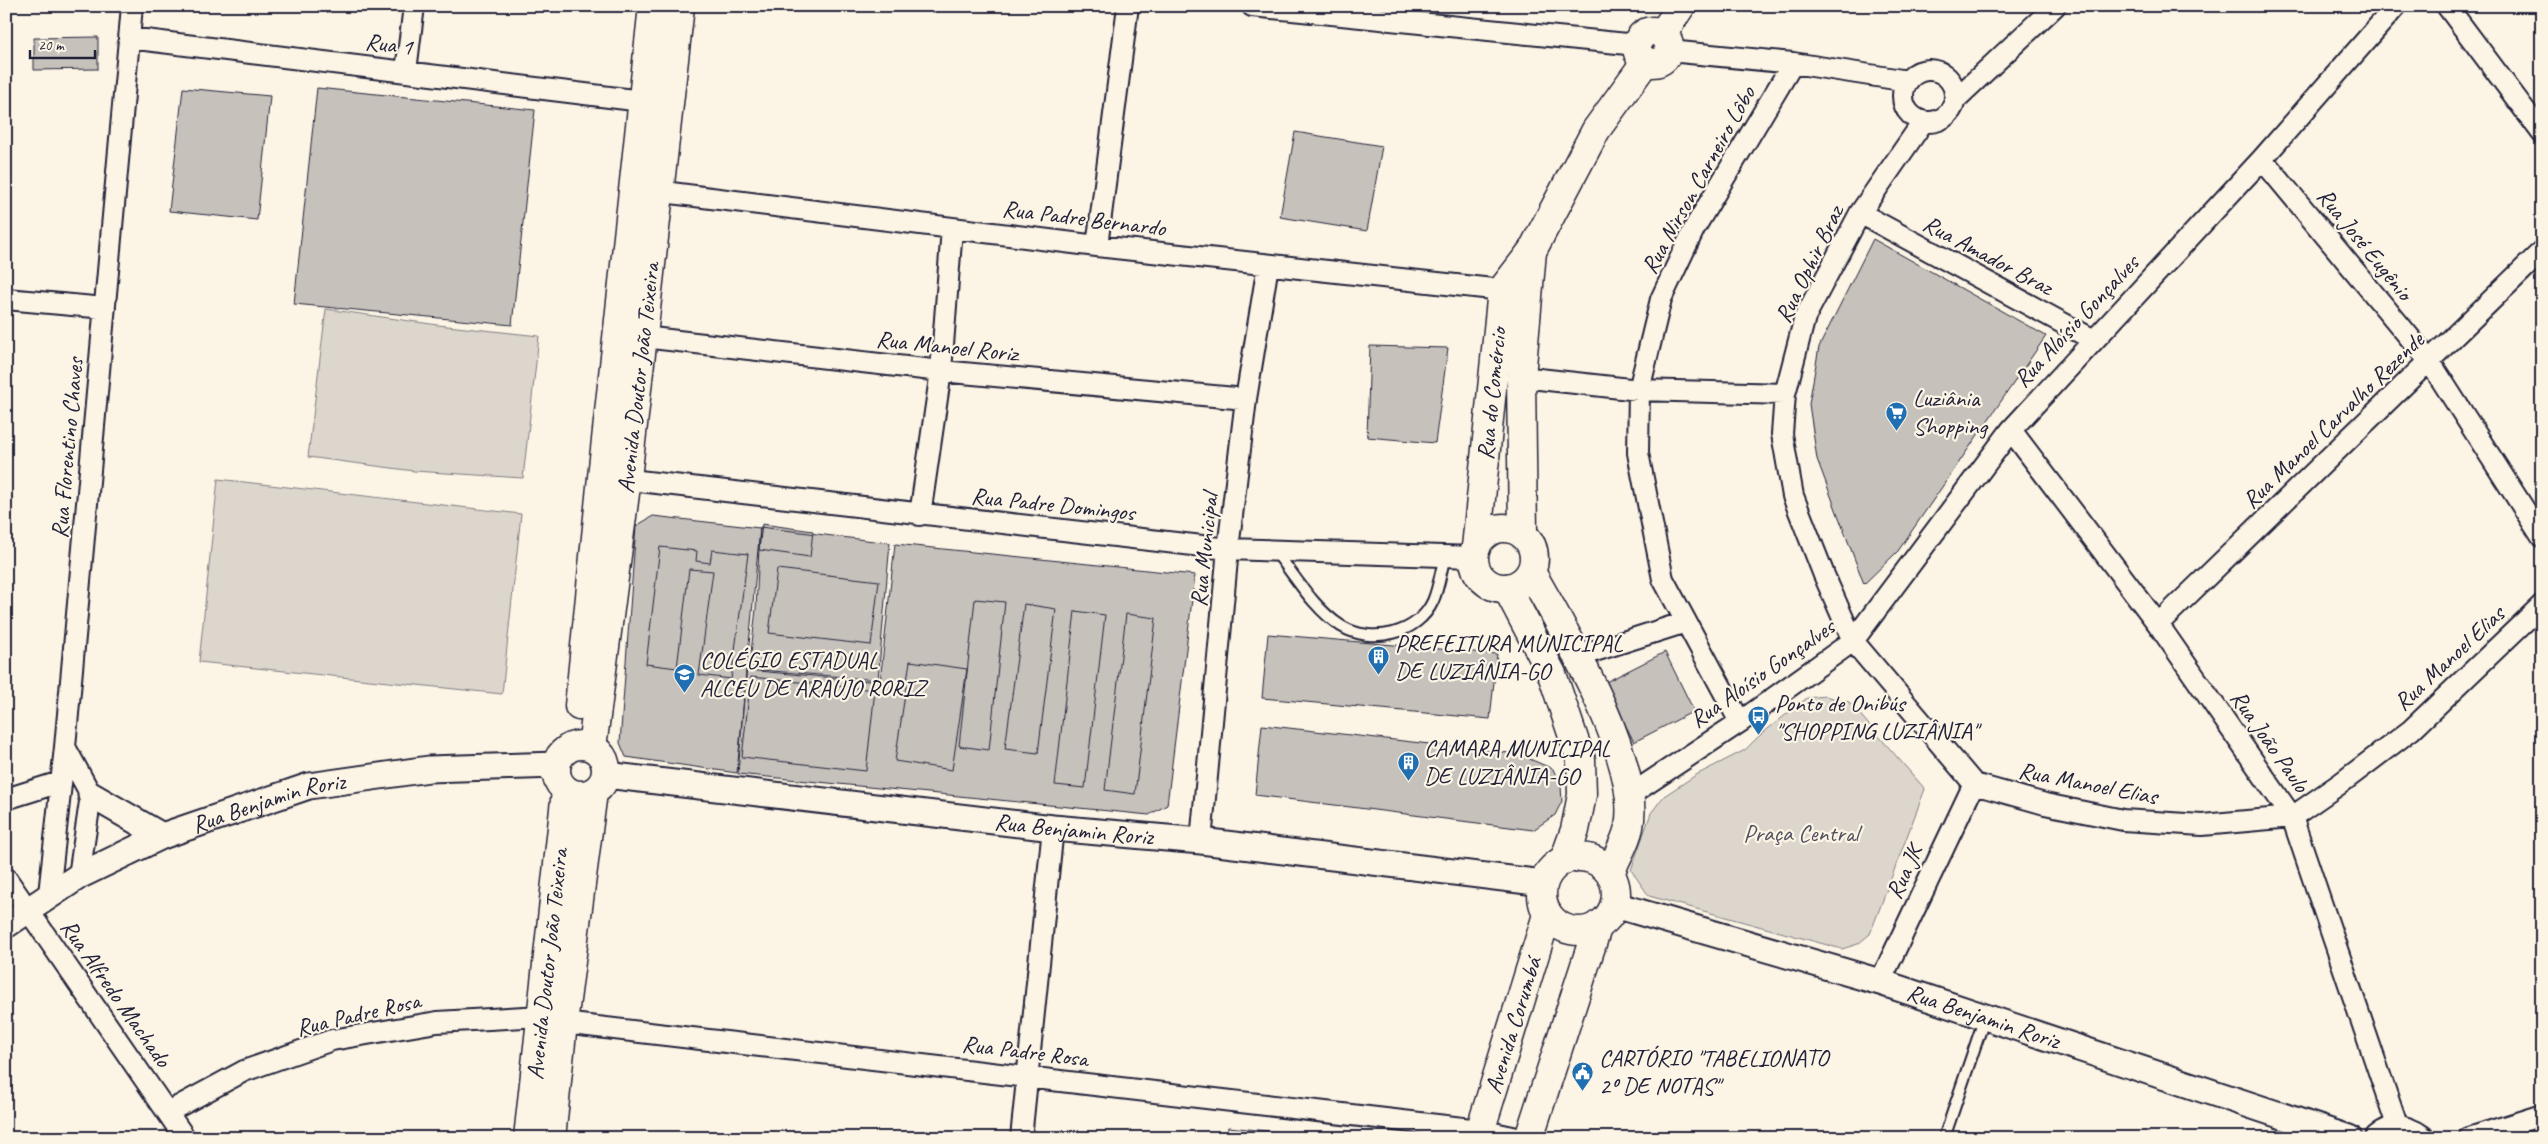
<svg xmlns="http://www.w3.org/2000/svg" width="2548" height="1144" viewBox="0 0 2548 1144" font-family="Caveat,sans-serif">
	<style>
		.green { fill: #dcd6cc; stroke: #7f7c84 }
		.building { fill: #c6c1bb; stroke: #22223b }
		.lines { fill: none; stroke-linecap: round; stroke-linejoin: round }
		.service-casing { stroke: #22223b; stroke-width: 14 }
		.minor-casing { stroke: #22223b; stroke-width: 24 }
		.tertiary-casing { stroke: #22223b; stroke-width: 29 }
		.primary-casing { stroke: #22223b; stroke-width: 31 }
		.service { stroke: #fcf5e5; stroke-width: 10 }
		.minor { stroke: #fcf5e5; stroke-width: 20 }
		.tertiary { stroke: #fcf5e5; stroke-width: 25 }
		.primary { stroke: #fcf5e5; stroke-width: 28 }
		.labels { text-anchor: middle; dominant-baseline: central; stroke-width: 4.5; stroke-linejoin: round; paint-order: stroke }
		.street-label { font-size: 24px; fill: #22223b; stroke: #fcf5e5 }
		.poi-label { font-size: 24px; fill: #22223b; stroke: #fcf5e5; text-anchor: start }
		.park-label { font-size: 24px; fill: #504f5f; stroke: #fcf5e5 }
	</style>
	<rect width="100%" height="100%" fill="#fcf5e5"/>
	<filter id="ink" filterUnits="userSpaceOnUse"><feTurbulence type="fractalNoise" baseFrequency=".02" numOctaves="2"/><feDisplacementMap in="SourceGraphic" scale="10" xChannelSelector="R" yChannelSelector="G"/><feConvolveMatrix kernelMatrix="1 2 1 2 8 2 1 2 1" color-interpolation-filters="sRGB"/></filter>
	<g filter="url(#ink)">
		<!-- green -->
		<path class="green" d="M326,309L438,325L539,336L523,478L414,471L308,457Z
			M218,479L521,514L502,694L199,662Z
			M1825,696L1849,702L1925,789L1870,934L1858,944L1842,949L1649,896L1631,870L1651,813L1664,796L1696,775L1745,750L1759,736L1807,698Z"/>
		<!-- building -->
		<path class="building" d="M98,37V69L34,70V38Z
			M183,88L270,96L257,220L169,211Z
			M317,88L535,110L512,325L294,304Z
			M1295,132L1382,146L1367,231L1280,217Z
			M1873,239L2046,336L1898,551L1864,584L1817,459L1809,404L1819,347Z
			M1370,346L1448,348L1435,443L1367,437Z
			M653,516L760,528L737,773L626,757L620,743L636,526Z
			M762,524L813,531L810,557L759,550Z
			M760,527L890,543L878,680L749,669L756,609Z
			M895,544L1195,575L1167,805L1149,815L738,774L746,670L880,682Z
			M660,547L697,551L696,561L710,563L712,550L748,554L731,679L699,675L713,571L689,569L677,668L646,664Z
			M777,569L879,581L871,645L769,633Z
			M975,599L1005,602L989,750L959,746Z
			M1024,604L1056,609L1038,753L1005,749Z
			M1075,611L1105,615L1085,788L1055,785Z
			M1126,614L1156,618L1135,794L1105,790Z
			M1268,634L1497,654L1490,719L1262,698Z
			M1665,652L1694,711L1634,742L1604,683Z
			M910,661L967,669L952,770L895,761Z
			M751,677L875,690L866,771L742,757Z
			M1262,725L1518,754L1553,769L1561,786L1562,801L1555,815L1533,830L1255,795Z
			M1228,1127L1326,1137L1226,1138Z"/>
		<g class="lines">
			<defs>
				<path id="service" d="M1275,551C1295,576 1314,609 1341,626C1372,645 1418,634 1433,601C1439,587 1441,570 1445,556
					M1944,1138L1985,1017"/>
				<path id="minor" d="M1252,6L1637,45
					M2447,6L2542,133
					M129,38L642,101
					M1669,51L1793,63L1908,81
					M1903 96a26 26 0 1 1 52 0a26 26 0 1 1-52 0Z
					M406,71L414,6
					M1956,99L2055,6
					M1923,122L1860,213L1805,317L1785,394L1782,434L1793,496L1824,575L1853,641L1974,784L2045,804L2123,820L2202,825L2292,817L2341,783L2411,730L2542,605
					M2262,159L2430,362L2542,537
					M647,190L1097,246L1502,290
					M1860,213L2092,339
					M1097,246L1128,6
					M6,299L105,308
					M643,337L941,371L1246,399
					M1521,377L1639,390L1785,394
					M2011,430L2158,624L2292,817L2398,1128
					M613,478L1228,549L1474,557
					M920,515L941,371L952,228
					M2158,624L2542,251
					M1579,656L1686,622
					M1740,722L1663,579L1638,453L1639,390L1661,299L1695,227L1793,63
					M65,747L91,795L79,876
					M1630,795L1740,722L1853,641L2011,430L2262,159L2396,6
					M6,799L60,782
					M1201,841L1228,549L1246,399L1268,265
					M6,878L185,1138
					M49,894L65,747L132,6
					M1880,982L1974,784
					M563,1023L1480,1130L1517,1138
					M168,1112L244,1071L332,1040L437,1022L542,1016
					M1021,1138L1053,828
					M2469,1138L2542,1115"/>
				<g id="tertiary">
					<path id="s1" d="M606,775L1053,828L1201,841L1543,883"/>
					<path d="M91,795L162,836"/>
					<path id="s2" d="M1615,905L1880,982L2349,1138"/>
					<path id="s3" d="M6,925L79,876L162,836L309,786L429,769L557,765"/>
					<path d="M2378,1138C2393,1125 2406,1127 2421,1138"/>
				</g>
				<g id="primary">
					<circle cx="1653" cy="47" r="16"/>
					<path d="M1663,33L1681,6"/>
					<circle cx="1504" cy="558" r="30"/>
					<path d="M1523,534L1521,377L1532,251"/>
					<path id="s4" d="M1476,548L1502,290L1532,251L1596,130L1646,61"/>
					<path d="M1531,572C1564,630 1642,760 1629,827C1626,842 1616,858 1610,873"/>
					<path d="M1507,588L1552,674L1581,760L1582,795L1575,830L1565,858"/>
					<path d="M579,706L602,477L653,6"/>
					<circle cx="581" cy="770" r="25"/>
					<path id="s5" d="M592,747L627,478L680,6"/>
					<circle cx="1579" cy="894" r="37"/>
					<path id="s6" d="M528,1138L566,791"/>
					<path d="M551,1138L563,1023L593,792"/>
					<path id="s7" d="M1478,1138L1547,915"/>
					<path d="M1529,1138L1598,925"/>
				</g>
			</defs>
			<!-- service casing -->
			<use href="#service" class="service-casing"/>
			<!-- minor casing -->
			<use href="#minor" class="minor-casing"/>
			<!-- tertiary casing -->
			<use href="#tertiary" class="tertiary-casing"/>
			<!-- primary casing -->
			<use href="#primary" class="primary-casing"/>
			<!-- service -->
			<use href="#service" class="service"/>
			<!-- minor -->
			<use href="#minor" class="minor"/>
			<!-- tertiary -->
			<use href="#tertiary" class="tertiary"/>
			<!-- primary -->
			<use href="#primary" class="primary"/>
		</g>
	</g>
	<!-- icons -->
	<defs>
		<symbol id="supermarket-pin" viewBox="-11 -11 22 30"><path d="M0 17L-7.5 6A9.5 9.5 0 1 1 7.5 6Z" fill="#1f6fb2" stroke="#fcf5e5"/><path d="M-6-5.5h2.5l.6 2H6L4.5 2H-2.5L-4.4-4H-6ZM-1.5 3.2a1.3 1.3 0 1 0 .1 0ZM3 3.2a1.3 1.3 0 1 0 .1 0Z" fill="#fff"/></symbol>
		<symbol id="building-pin" viewBox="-11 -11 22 30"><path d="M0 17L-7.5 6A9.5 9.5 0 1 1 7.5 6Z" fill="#1f6fb2" stroke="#fcf5e5"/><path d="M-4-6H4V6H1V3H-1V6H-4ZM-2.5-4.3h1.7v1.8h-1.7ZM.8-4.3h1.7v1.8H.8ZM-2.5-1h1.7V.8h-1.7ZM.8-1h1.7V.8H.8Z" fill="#fff"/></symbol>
		<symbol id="school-pin" viewBox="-11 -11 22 30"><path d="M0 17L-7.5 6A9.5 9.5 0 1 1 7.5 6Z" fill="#1f6fb2" stroke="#fcf5e5"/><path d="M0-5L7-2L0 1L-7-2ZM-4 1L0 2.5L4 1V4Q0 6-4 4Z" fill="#fff"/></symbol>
		<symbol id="bus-pin" viewBox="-11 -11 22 30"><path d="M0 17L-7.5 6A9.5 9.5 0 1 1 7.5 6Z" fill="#1f6fb2" stroke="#fcf5e5"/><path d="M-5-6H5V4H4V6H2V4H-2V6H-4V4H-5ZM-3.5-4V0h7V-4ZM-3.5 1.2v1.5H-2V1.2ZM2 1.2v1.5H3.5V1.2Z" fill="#fff"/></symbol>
		<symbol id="civic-pin" viewBox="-11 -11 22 30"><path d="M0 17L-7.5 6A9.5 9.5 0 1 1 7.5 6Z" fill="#1f6fb2" stroke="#fcf5e5"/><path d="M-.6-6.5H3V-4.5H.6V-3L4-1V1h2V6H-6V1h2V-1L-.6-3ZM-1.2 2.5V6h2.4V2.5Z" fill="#fff"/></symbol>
	</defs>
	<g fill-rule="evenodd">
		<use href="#supermarket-pin" x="1884" y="400" width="25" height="34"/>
		<use href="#building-pin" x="1366" y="644" width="25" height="34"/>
		<use href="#school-pin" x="672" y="662" width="25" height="34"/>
		<use href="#bus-pin" x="1746" y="704" width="25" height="34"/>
		<use href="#building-pin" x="1396" y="750" width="25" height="34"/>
		<use href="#civic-pin" x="1570" y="1060" width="25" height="34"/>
	</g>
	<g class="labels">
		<!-- street labels -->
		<g class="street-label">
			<text transform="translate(389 44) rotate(7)">Rua 1</text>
			<text transform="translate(1698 180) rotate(-61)">Rua Nirson Carneiro Lôbo</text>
			<text transform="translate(1084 218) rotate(7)">Rua Padre Bernardo</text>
			<text transform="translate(2365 244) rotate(51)">Rua José Eugênio</text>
			<text transform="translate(1988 255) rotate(28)">Rua Amador Braz</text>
			<text transform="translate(1809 264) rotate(-64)">Rua Ophir Braz</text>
			<text transform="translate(2076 321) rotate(-47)">Rua Aloísio Gonçalves</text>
			<text transform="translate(947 346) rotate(6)">Rua Manoel Roriz</text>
			<text stroke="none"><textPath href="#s5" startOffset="372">Avenida Doutor João Teixeira</textPath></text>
			<text stroke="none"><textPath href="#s4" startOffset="155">Rua do Comércio</textPath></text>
			<text transform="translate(2333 420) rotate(-44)">Rua Manoel Carvalho Rezende</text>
			<text transform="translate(67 448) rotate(-85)">Rua Florentino Chaves</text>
			<text transform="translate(1053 504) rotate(6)">Rua Padre Domingos</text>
			<text transform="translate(1204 550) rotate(-84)">Rua Municipal</text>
			<text transform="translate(2449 658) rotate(-43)">Rua Manoel Elias</text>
			<text transform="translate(1762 673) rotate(-35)">Rua Aloísio Gonçalves</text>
			<text transform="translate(2270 741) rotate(55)">Rua João Paulo</text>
			<text transform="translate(2088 783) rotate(11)">Rua Manoel Elias</text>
			<text stroke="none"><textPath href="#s3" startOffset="292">Rua Benjamin Roriz</textPath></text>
			<text stroke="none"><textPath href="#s1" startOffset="471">Rua Benjamin Roriz</textPath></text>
			<text transform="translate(1904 872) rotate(-65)">Rua JK</text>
			<text stroke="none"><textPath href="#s6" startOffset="175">Avenida Doutor João Teixeira</textPath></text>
			<text transform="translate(116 993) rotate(55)">Rua Alfredo Machado</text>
			<text transform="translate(358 1014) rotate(-13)">Rua Padre Rosa</text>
			<text stroke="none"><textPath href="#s2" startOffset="385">Rua Benjamin Roriz</textPath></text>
			<text stroke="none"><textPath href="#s7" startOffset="118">Avenida Corumbá</textPath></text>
			<text transform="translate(1025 1051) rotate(7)">Rua Padre Rosa</text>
		</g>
		<!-- poi labels -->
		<g class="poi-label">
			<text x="1913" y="398">Luziânia<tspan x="1913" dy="28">Shopping</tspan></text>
			<text x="1395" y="643">PREFEITURA MUNICIPAL<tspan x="1395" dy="28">DE LUZIÂNIA-GO</tspan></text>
			<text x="700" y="660">COLÉGIO ESTADUAL<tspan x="700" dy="28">ALCEU DE ARAÚJO RORIZ</tspan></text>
			<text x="1775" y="703">Ponto de Onibús<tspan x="1775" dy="28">"SHOPPING LUZIÂNIA"</tspan></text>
			<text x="1424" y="748">CAMARA MUNICIPAL<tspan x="1424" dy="28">DE LUZIÂNIA-GO</tspan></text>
			<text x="1599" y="1058">CARTÓRIO "TABELIONATO<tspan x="1599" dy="28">2º DE NOTAS"</tspan></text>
		</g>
		<!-- park labels -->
		<g class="park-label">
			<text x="1801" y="833">Praça Central</text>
		</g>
	</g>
	<!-- margin -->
	<rect width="2548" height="1144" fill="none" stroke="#fcf5e5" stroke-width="25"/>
	<rect x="12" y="12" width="2523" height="1119" fill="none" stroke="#22223b" stroke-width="2" filter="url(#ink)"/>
	<!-- scale -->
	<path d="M30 50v8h65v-8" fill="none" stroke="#22223b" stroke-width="2.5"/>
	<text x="38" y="50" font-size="15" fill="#22223b" stroke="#fcf5e5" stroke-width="4" paint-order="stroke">20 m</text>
</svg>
